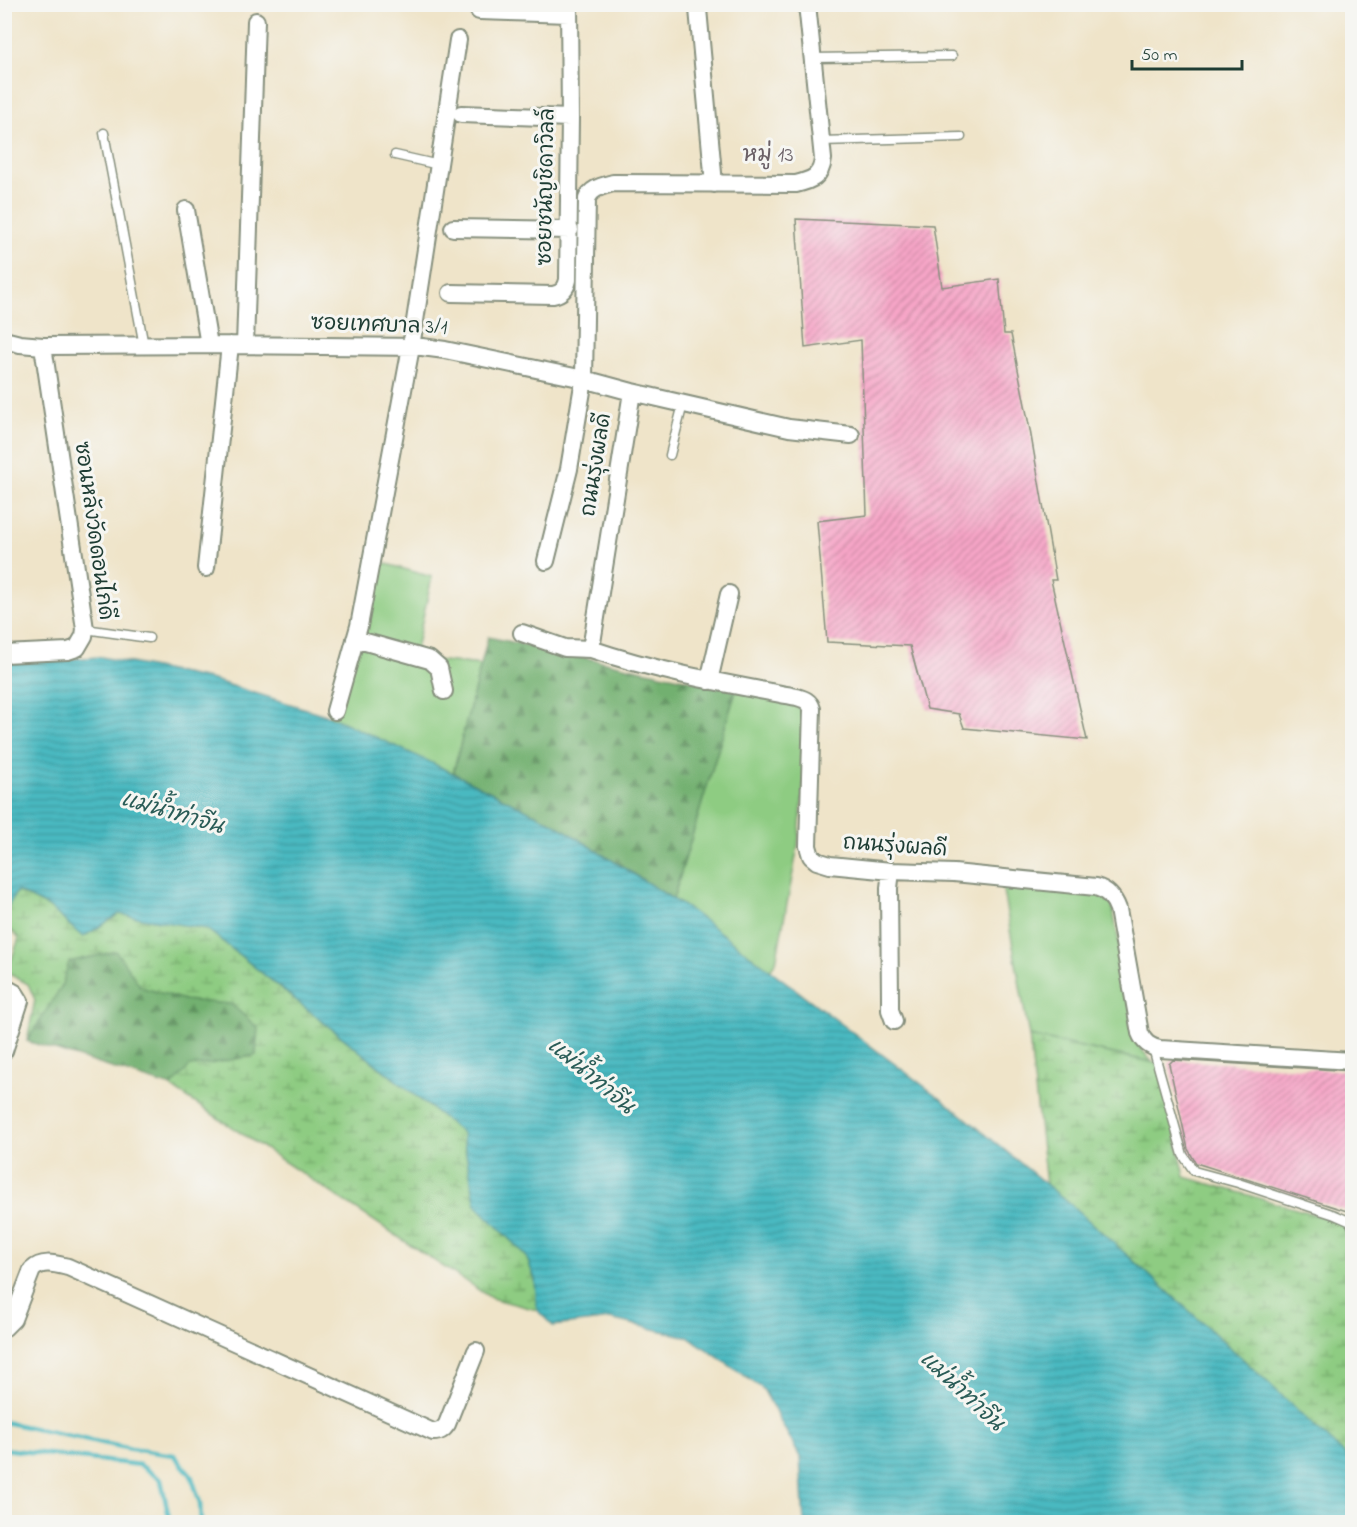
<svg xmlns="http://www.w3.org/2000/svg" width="1357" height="1527" viewBox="0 0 1357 1527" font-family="'Indie Flower','Playpen Sans Thai',sans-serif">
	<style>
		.green { fill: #8ecc82; stroke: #56845b; stroke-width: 1.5 }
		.forest { fill: url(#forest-firs); stroke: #487652; stroke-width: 1.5 }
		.wetland { fill: url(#wetland-marsh); stroke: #56845b; stroke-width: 1.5 }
		.water { fill: url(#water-rules); stroke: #347b7a; stroke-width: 1.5 }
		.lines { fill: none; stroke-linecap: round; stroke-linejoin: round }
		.stream { stroke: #4ab9c1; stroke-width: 4.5 }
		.building { fill: url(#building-hatch) }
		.service-casing { stroke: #87907e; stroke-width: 11 }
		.minor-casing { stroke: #87907e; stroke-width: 20 }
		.service { stroke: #fff; stroke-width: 8 }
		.minor { stroke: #fff; stroke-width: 16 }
		.labels { text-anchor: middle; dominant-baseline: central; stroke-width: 6; stroke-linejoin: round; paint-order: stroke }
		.street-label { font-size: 21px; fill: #1f3d34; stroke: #f6f6f2 }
		.neighbourhood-label { font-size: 22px; fill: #6b6167; stroke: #f6f6f2 }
		.water-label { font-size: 22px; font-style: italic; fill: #2a5c57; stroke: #f6f6f2 }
	</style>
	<defs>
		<pattern id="forest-firs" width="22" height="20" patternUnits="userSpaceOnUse" patternTransform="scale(1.5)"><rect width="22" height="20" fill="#72b070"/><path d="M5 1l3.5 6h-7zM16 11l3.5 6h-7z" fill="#5d905d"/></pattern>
		<pattern id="wetland-marsh" width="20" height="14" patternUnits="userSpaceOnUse" patternTransform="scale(1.5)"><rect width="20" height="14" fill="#8ecc82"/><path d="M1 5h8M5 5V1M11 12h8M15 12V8" fill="none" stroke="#73a76b"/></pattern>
		<pattern id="water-rules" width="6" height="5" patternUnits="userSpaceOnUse" patternTransform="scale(1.5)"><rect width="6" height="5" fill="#4ab9c1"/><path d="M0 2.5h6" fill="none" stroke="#3d989e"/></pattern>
		<pattern id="building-hatch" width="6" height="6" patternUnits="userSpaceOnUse" patternTransform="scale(1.5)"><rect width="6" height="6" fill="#f7a5c7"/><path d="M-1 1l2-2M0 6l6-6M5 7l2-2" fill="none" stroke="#c788a2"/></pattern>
	</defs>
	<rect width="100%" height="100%" fill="#f6f6f2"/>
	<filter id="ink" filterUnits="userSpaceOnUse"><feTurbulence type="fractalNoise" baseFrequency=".0167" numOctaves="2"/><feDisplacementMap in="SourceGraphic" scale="12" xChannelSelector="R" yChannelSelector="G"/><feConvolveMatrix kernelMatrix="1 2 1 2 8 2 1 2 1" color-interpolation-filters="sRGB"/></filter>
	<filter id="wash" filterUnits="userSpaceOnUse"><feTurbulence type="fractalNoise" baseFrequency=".008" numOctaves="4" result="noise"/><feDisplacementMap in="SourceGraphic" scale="24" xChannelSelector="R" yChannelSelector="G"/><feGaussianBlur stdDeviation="1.35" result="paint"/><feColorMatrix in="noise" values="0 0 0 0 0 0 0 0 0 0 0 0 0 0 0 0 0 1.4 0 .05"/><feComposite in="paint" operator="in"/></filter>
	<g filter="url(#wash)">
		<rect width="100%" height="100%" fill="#efe4c9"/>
		<!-- green -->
		<path class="green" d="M380,562L432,577L414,658L481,665L453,773L329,716L344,657L358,654Z
			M736,690L790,701L804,712L805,774L798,846L776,962L770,970L693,912L673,899Z
			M1002,885L1095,890L1112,905L1138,1045L1152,1062L1029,1036Z"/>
		<!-- forest -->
		<path class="forest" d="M488,637L736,690L673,899L555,824L453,773Z
			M117,951L141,987L185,1000L231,1004L258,1028L256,1055L210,1064L191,1066L171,1087L27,1041L61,987L69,962Z"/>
		<!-- wetland -->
		<path class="wetland" d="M16,891L49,907L83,937L119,914L207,929L462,1133L476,1205L526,1256L535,1279L537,1310L491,1298L171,1087L190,1066L210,1064L256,1055L258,1028L231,1004L185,1000L141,987L116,951L69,962L61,987L27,1041L35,1000L28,984L7,973L19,938L12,931L5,934V912Z
			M1029,1036L1160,1064L1185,1177L1349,1224L1348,1458L1244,1360L1070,1204L1046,1184Z"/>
		<!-- water -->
		<path class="water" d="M101,657L213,680L329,716L426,760L555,824L693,912L961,1114L1070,1204L1244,1360L1348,1458L1352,1464V1522H804L800,1457L763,1389L689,1337L610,1319L553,1326L537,1310L535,1279L526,1256L476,1205L462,1133L207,929L119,914L83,937L49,907L17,891L5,912V663Z"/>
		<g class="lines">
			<!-- stream -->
			<path class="stream" d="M4,1422L131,1449L174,1455L191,1475L200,1503L201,1522
				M4,1449L140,1465L161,1480L170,1522"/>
		</g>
		<g id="blocks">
			<!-- building -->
			<path class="building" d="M796,219L933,225L942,287L999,279L1004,334H1011L1030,430L1056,580H1051L1087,740L964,728L959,714L927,709L910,646L827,642L817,521L867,515L861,340L805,348Z
				M1173,1060L1353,1071V1213L1196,1163L1188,1149L1169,1064Z"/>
		</g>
	</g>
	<g filter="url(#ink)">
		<use href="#blocks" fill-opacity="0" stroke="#87907e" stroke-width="1.5"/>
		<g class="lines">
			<defs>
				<path id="service" d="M813,58L952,56
					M104,133L144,346
					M821,141L961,137
					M395,155L439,165
					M670,455L683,404
					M85,629L149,638
					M1153,1048L1183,1155L1194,1171L1238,1183L1335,1215L1351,1222L1352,1226"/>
				<path id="minor" d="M698,9L714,184
					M479,11L569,14
					M461,114L570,118
					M186,210L209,345
					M453,228L570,230
					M451,293L553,295C562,293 566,289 568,280L570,118L569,4
					M4,340L20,344L43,346L230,345L422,347L445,350L584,379L632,392L789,428L851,435
					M245,345L256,21
					M632,392L591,649C658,672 728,684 797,697C804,699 810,701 812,709L808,846L811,856L817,861L830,865L891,871L954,873L1096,887C1107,890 1114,898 1118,909L1140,1033C1144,1043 1150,1047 1160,1049L1352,1061
					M546,561L569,469L584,379L587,199C591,188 603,186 613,183L796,184C812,180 821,177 823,159L807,4
					M206,568L230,345
					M522,633L565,648L591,649
					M355,639L430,660L439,668L444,691
					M4,654L68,651L77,648L84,636L85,629L43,346
					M709,681L729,594
					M335,711L359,626L411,347L458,40
					M891,871L889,888L890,999V1010L894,1021
					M4,987L15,993L20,1001L4,1051
					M4,1328L13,1319L32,1270C42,1260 55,1264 68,1267L433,1432C440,1432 443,1430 447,1424L476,1351"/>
			</defs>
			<!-- service casing -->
			<use href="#service" class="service-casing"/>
			<!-- minor casing -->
			<use href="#minor" class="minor-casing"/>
			<!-- service -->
			<use href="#service" class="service"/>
			<!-- minor -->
			<use href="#minor" class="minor"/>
		</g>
	</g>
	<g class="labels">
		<!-- street labels -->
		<g class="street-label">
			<text transform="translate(547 187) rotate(-89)">ซอยชนัญชิดาวิลล์</text>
			<text transform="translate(379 326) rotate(2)">ซอยเทศบาล 3/1</text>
			<text transform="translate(597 465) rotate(-81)">ถนนรุ่งผลดี</text>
			<text transform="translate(93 531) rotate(82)">ซอนหลังวัดดอนไก่ดี</text>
			<text transform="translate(895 847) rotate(4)">ถนนรุ่งผลดี</text>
		</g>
		<!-- neighbourhood labels -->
		<g class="neighbourhood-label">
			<text x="768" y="156">หมู่ 13</text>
		</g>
		<!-- water labels -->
		<g class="water-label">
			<text transform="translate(172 814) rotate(16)">แม่น้ำท่าจีน</text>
			<text transform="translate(590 1077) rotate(40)">แม่น้ำท่าจีน</text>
			<text transform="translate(961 1392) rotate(43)">แม่น้ำท่าจีน</text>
		</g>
	</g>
	<!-- margin -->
	<rect width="1357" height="1527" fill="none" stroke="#f6f6f2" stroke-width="24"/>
	<!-- scale -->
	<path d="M1132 60v9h110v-9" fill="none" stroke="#1f3d34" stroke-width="3"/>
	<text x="1141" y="60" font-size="18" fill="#1f3d34" stroke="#f6f6f2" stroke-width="4.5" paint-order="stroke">50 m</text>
</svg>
